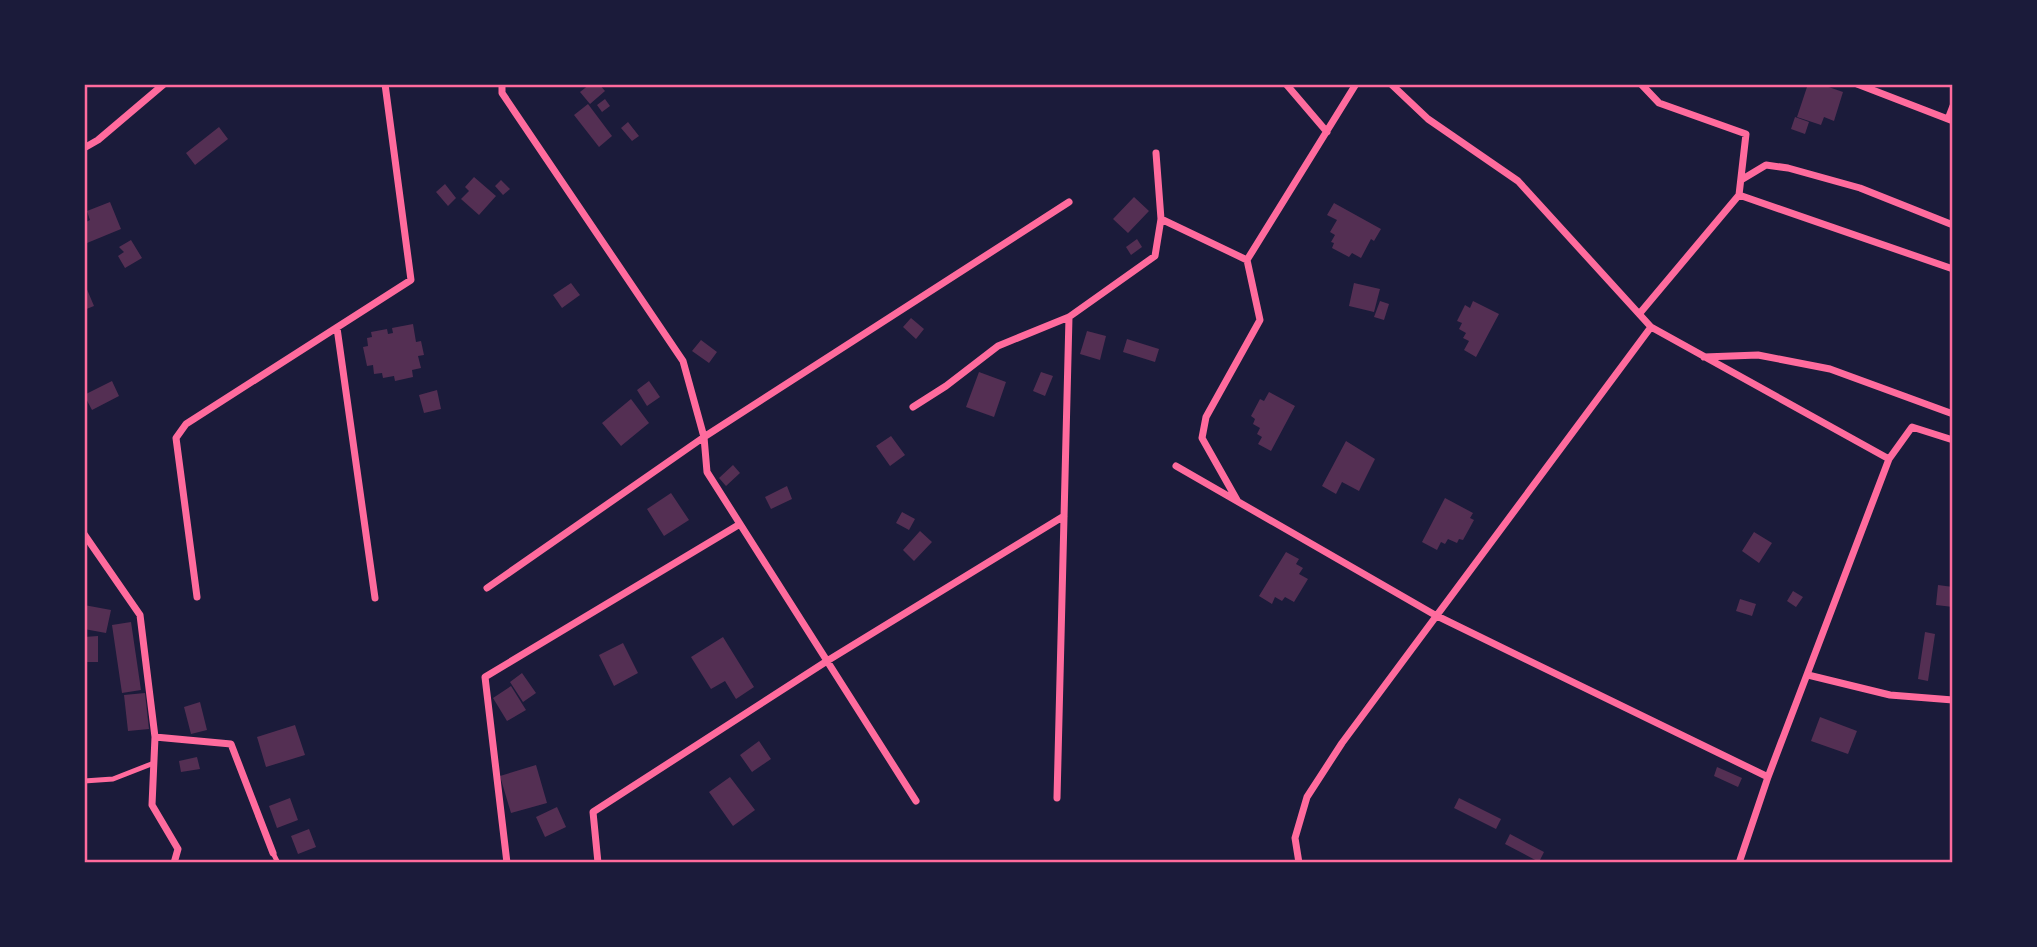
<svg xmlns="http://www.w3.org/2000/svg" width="2037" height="947" viewBox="0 0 2037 947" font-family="'Archivo Narrow',sans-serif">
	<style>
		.building { fill: #542f53 }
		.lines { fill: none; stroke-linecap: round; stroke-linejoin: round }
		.service { stroke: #ff6b9d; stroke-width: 5 }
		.minor { stroke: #ff6b9d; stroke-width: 7 }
		.neatline { fill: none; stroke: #ff6b9d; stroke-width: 2.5 }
	</style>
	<rect width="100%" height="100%" fill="#1b1b3a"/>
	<!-- building -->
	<path class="building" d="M590,84H599L605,91L590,104L580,92Z
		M1808,84H1820L1843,92L1834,121L1824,117L1821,125L1797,117Z
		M605,99L610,106L602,112L597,105Z
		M588,104L612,136L599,147L574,115Z
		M1795,117L1809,122L1805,134L1791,129Z
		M628,122L639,136L632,141L621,128Z
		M219,127L228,139L195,165L186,153Z
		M474,177L496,196L479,215L461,199L469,191L465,187Z
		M501,180L510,189L503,195L495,186Z
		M445,184L456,198L448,206L436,192Z
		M1134,197L1149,211L1128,233L1113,219Z
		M110,202L121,229L87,243L84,237V223L90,220L87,211Z
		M1334,203L1381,229L1374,241L1371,239L1361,258L1352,253L1349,257L1332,248L1334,243L1331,242L1335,235L1330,232L1337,220L1327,215Z
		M1137,239L1142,247L1131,255L1126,247Z
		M131,240L142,258L125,268L118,256L124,252L119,247Z
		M571,283L580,295L562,308L553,295Z
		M1354,283L1380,289L1374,312L1349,306Z
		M86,287L94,306L84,310V288Z
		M1380,301L1389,304L1384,320L1374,317Z
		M1473,301L1499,314L1476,357L1464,350L1469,341L1463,338L1466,333L1459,329L1462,323L1457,321L1465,305L1470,308Z
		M911,318L924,329L916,339L903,327Z
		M413,324L416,342L421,341L424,355L418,356L421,368L412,370L413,377L395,381L394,376L383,378L382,373L374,374L373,365L367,366L363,347L368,346L367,338L372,337L371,332L387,329L388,334L393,333L392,328Z
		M1087,331L1106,336L1100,360L1080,354Z
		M1127,339L1159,349L1155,362L1123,352Z
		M701,340L717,352L709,363L692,351Z
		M979,372L1006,382L994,417L966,407Z
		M1041,372L1053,376L1045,396L1033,391Z
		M112,381L119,396L92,410L84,395Z
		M649,381L660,397L647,406L637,390Z
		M437,390L441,409L424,413L419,395Z
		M1269,392L1295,406L1271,451L1258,444L1262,437L1257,434L1260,428L1253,424L1255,419L1251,416L1260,399L1264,401Z
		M631,399L649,423L621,446L602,423Z
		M891,436L905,455L890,466L876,446Z
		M1346,441L1375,459L1359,491L1342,482L1336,494L1322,486Z
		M733,465L740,473L726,486L719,478Z
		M787,486L792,499L771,509L765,497Z
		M671,493L689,520L664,536L647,509Z
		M1445,498L1473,513L1470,518L1474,520L1463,540L1459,539L1457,543L1448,539L1445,544L1441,542L1437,550L1422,542Z
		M902,512L915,519L909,530L896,523Z
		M920,531L932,542L914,561L903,550Z
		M1754,532L1772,543L1759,563L1742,551Z
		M1286,552L1299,559L1296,564L1303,568L1299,574L1308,579L1294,602L1285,597L1282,601L1275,597L1272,604L1259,596Z
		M1938,585L1953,587V607L1936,605Z
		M1793,591L1803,597L1796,607L1787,601Z
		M1740,599L1756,604L1752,616L1736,611Z
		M84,605L111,610L106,633L84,629Z
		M131,622L141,690L122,693L112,625Z
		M1925,632L1935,634L1928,681L1918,679Z
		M98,636V662H84V637Z
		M723,637L754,687L736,699L725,681L711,689L691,657Z
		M623,643L638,673L614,686L599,655Z
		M522,673L536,693L523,702L510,682Z
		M511,686L526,710L507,721L493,698Z
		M145,693L149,729L128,731L124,695Z
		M200,702L207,730L191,734L184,707Z
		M1820,717L1857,731L1848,754L1811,741Z
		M295,725L305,755L266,767L257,737Z
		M759,741L771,759L752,772L740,755Z
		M197,757L200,769L181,772L179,761Z
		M536,765L547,803L511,813L500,776Z
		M1717,767L1742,778L1738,787L1714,776Z
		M730,777L755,810L733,826L709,792Z
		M290,798L298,820L277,828L269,806Z
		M1459,798L1501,819L1496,829L1454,808Z
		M557,807L566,827L545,837L536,817Z
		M309,829L316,847L298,854L291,836Z
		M1510,834L1544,852L1539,862L1505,844Z"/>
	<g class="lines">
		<!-- service -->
		<path class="service" d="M84,781L113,779L154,763
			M273,853L278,863"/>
		<!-- minor -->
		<path class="minor" d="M502,84V93L683,361L704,437L707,472L916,801
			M1286,84L1327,132
			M1391,84L1428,119L1518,181L1651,327L1889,459
			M1857,84L1953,121
			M1948,119L1953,106
			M84,148L98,140L164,84
			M1741,180L1766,165L1788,168L1860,188L1953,225
			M1739,195L1953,269
			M1161,219L1247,260
			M1640,313L1739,195L1746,134L1659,103L1641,84
			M337,328L375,598
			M1704,357L1758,355L1830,369L1953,414
			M913,407L946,386L998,346L1069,317L1155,256L1161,219L1156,153
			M1176,466L1435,615L1768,777
			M1237,500L1202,438L1206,417L1260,320L1247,260L1356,84
			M84,534L140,615L155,737L152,805L178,849L174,863
			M487,588L704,437L1069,202
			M197,597L176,438L186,424L411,280L385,84
			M1808,675L1890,695L1953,700
			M155,737L231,744L273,853
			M1057,798L1069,317
			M507,863L485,677L740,524
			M598,863L593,812L827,661L1064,516
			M1299,863L1295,838L1307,797L1342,743L1651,327
			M1739,863L1768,777L1889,459L1912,427L1953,440"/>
	</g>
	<!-- border -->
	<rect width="2037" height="947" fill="none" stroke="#1b1b3a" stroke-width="172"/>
	<rect x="86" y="86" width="1865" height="775" class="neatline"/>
</svg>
